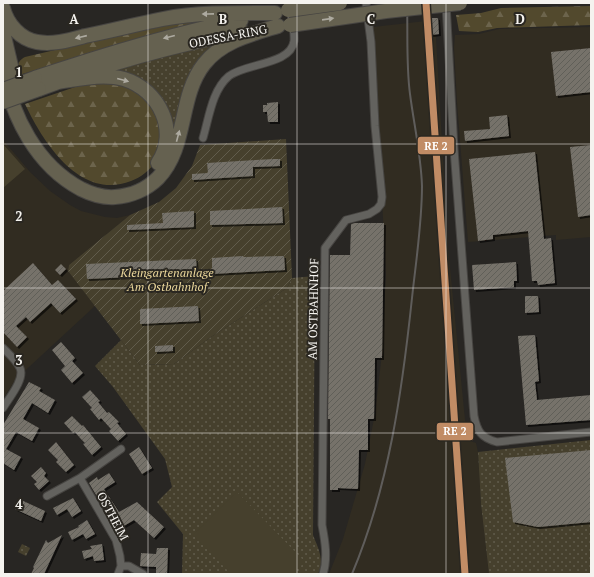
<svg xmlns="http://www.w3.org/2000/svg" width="594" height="577" viewBox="0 0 594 577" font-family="'PT Serif',serif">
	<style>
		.built { fill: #312c21 }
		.grass { fill: url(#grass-dots) }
		.forest { fill: url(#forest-firs) }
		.garden { fill: url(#garden-furrows) }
		.pitch { fill: #46402d }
		.building { fill: url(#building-hatch); filter: url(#shadow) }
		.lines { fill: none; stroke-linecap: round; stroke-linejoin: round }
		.street-casing { stroke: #474542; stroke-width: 9 }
		.highway-casing { stroke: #474542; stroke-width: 16 }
		.street { stroke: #63625e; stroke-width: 7 }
		.highway { stroke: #656150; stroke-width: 14 }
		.rail { stroke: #5f5d5b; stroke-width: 2 }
		.highway-bridge-casing { stroke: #474542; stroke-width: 16; stroke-linecap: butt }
		.highway-bridge { stroke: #656150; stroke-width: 14 }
		.rail-1-casing { stroke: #2a2721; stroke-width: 10 }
		.rail-1 { stroke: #c18c65; stroke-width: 7 }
		.oneway { fill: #adaaa0 }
		.grid { fill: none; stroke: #f5f3ef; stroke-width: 1; stroke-opacity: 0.55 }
		.labels { text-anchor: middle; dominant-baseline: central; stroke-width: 4; stroke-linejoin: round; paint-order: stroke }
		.street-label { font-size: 12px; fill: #f5f3ef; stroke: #2a2721 }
		.park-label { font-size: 12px; font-style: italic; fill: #ebd79b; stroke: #2a2721 }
		.grid-label { font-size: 13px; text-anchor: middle; font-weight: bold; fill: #f5f3ef; stroke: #2a2721; stroke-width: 4; stroke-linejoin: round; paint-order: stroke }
		.line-badge { stroke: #2a2721; stroke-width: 1.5 }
		.badge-label { font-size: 11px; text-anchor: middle; font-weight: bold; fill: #fff }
	</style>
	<defs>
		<pattern id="grass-dots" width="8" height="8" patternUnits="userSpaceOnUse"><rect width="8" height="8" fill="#46402d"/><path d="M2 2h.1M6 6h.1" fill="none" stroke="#615c4c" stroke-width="1.8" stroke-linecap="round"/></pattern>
		<pattern id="forest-firs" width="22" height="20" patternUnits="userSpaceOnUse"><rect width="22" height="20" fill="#52492d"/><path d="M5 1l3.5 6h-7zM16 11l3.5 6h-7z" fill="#6c644c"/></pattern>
		<pattern id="garden-furrows" width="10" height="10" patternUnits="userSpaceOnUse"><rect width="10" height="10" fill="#46402d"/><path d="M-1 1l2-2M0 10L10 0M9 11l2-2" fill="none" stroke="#615c4c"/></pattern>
		<pattern id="building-hatch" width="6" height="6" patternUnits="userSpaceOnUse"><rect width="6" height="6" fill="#76726a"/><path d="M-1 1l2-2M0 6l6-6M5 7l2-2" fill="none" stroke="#605e59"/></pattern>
		<filter id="shadow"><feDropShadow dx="2" dy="2" stdDeviation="0" flood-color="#0009"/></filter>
	</defs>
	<rect width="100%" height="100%" fill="#282623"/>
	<!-- built -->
	<path class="built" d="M435,20L448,248L467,440L476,443L478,452L481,504L489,574H329L343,539L365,464L375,414L381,362L386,275L373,27Z
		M591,27V237L556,240V235L468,242L457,102L454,47L455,35L479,34L499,29Z
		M3,140L30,172L50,191L70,205L81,211L105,217L117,218L130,215L69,265L68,271L95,306L16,379L3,399Z"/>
	<!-- grass -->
	<path class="grass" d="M216,43L175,137L111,70Z
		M315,276L313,535C318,548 325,560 318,574H182L183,534L157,502L172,487L165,459L113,387L95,366L121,340L140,365L174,364L211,337L287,288L292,278Z
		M591,440V574H489L481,504L478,452Z
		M22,544L30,548L26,556L18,552Z"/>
	<!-- forest -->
	<path class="forest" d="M591,6V25L497,28L478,32L459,31L456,15L481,13L501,8Z
		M198,20L200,24L95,52L19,75C17,67 17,61 25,57L175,22Z
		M106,80L140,92L162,123C161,133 160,152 156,160C152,169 140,178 131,181C80,201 43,142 25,104L81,85Z"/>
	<!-- garden -->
	<path class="garden" d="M286,139L292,278L287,288L211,337L174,364L140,365L68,271L69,265L130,215L159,202L176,188L192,166L200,145Z"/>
	<!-- pitch -->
	<path class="pitch" d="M3,144L25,169L3,188Z
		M237,492L305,562L292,574H231L193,535Z"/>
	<!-- building -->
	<path class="building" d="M430,18H438L439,34L431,35Z
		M591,48V92L556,96L551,52Z
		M278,102V122H268L267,112H263V105H267V103Z
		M507,115L509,136L465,141L464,131L490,129L489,117Z
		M591,145V215L578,217L570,147Z
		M535,152L544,239L551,238L555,283L538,285L537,281H532L528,231L493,235V239L478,241L469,159Z
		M274,159H280V166L253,167V176L192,180V174L208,173L207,163Z
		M282,207L283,223L210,225V211Z
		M194,211V227L127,230V225L163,223L162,213Z
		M355,223H384L382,358H375L374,419H368V450H359L358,489L338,488V490H330V419H328L330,255H350L351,224Z
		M243,256V257L284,256L285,270L212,274V258Z
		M196,259L197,274L87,279L86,264Z
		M516,262L517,281H514V287L474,290L472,265Z
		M33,263L52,285L58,280L76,299L60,313L51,303L30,322L26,317L16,326L27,337L17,347L3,332V291Z
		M61,264L66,269L60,275L55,270Z
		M525,296H538L539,312L525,313Z
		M198,306L199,321L140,324V309Z
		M535,335L539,381L535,382L537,400L591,395V420L526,425L518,336Z
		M61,342L75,358L72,361L83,373L72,383L61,370L65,366L52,350Z
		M173,345V351L155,352V346Z
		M29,382L41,388L39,391L55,400L48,413L32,403L23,419L39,428L32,441L16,432L6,449L21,457L14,470L3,463V425Z
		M90,390L100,401L98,402L107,413L109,412L119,422L117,423L126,434L118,441L109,431L111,429L101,418L99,420L90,409L92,408L82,397Z
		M72,416L82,426L83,425L101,447L92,455L83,444L85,443L80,438L75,432L73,433L64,423Z
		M56,442L74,465L66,472L56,462L58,460L48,450Z
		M139,447L152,468L142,474L129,454Z
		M591,450V522L538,527L513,522L505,458Z
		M41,467L46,473L44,476L49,481L39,490L34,484L37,482L31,476Z
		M109,473L115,482L104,489L119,512L137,502L164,527L154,538L134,520L117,530L89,483L97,477L98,480Z
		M73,498L81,511L72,517L67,509L57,515L53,508Z
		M19,499L45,511L41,521L15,509Z
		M87,520L95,534L86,539L83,534L72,540L68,532L79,527L78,526Z
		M62,535L44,574H31L34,568L33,567L46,540L48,543Z
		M102,544L104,560L94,561L93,556L84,559L82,551L92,549L90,546Z
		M157,548H168L167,574L156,573V567L140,566L141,553L156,554Z"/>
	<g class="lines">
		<defs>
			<path id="street" d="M446,3L454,149L474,416C477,431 481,438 497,442L591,432
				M203,138C209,118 212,90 229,76C246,63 291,65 294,41C295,30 291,18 290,7
				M3,348C9,354 16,360 20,368C25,379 9,398 3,408
				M80,478L116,540L120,556L121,566L118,574
				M47,496L80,478L121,449
				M121,566H129L143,574
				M323,574C328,558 325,541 322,525L325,248L346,220L369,214L377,209L381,204L382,197L375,126L371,42L366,3"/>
			<path id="highway" d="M3,8C7,24 20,39 37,42C53,45 70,40 85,36C111,31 137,24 163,19C200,12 238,13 275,13
				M3,32L14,79
				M3,69C12,116 36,165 81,189C91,194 103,198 115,197C131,196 147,189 158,178C188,147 178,97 204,64C222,41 252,34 278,26
				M35,78C103,55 171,34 241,20
				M57,82C78,79 103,73 124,79C160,90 179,132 158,163
				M39,89C105,64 173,45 243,32"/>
		</defs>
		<!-- street casing -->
		<use href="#street" class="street-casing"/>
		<!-- highway casing -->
		<use href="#highway" class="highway-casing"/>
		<!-- street -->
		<use href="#street" class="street"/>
		<!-- highway -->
		<use href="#highway" class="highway"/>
		<!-- rail -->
		<path class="rail" d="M352,574C389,486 402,392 412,298C416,261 422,223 422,186C421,155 414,125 410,94C406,64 408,33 407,3"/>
		<defs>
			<path id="highway-bridge" d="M288,10L340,3
				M290,25L386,11L460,3
				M3,90L35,78
				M3,102L39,89"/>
		</defs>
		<!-- highway-bridge casing -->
		<use href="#highway-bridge" class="highway-bridge-casing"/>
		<!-- highway-bridge -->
		<use href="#highway-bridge" class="highway-bridge"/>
		<defs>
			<path id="rail-1" d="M426,3L465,574"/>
		</defs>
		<!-- rail-1 casing -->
		<use href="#rail-1" class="rail-1-casing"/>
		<!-- rail-1 -->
		<use href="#rail-1" class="rail-1"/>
	</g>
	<!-- one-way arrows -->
	<defs><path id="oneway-solid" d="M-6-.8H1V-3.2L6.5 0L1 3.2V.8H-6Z"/></defs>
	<g class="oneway">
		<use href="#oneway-solid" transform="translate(208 14) rotate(179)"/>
		<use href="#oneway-solid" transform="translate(328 19) rotate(-8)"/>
		<use href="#oneway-solid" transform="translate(81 37) rotate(167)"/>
		<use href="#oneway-solid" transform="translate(169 37) rotate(166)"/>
		<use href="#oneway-solid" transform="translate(123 80) rotate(15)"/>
		<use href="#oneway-solid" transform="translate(178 136) rotate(-75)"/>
	</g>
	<!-- grid -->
	<path class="grid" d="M148,3V574M297,3V574M446,3V574M3,144H591M3,288H591M3,433H591"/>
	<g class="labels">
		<!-- street labels -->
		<g class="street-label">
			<text transform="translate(228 36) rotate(-11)">ODESSA-RING</text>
			<text transform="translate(313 309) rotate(-89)">AM OSTBAHNHOF</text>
			<text transform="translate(113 516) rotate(62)">OSTHEIM</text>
		</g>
		<!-- park labels -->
		<g class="park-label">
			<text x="167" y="272">Kleingartenanlage<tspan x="167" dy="14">Am Ostbahnhof</tspan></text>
		</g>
	</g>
	<g class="grid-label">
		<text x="74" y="24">A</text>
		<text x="223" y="24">B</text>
		<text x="371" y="24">C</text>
		<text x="520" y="24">D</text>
		<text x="19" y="77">1</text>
		<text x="19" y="221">2</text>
		<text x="19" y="365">3</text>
		<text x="19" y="509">4</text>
	</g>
	<g class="line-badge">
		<rect x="417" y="136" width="38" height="19" rx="4" fill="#c18c65"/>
		<rect x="436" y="422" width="38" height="19" rx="4" fill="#c18c65"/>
	</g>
	<g class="badge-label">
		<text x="436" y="150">RE 2</text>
		<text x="455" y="435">RE 2</text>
	</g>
	<!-- border -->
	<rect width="594" height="577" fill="none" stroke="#f5f3ef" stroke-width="8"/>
</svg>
